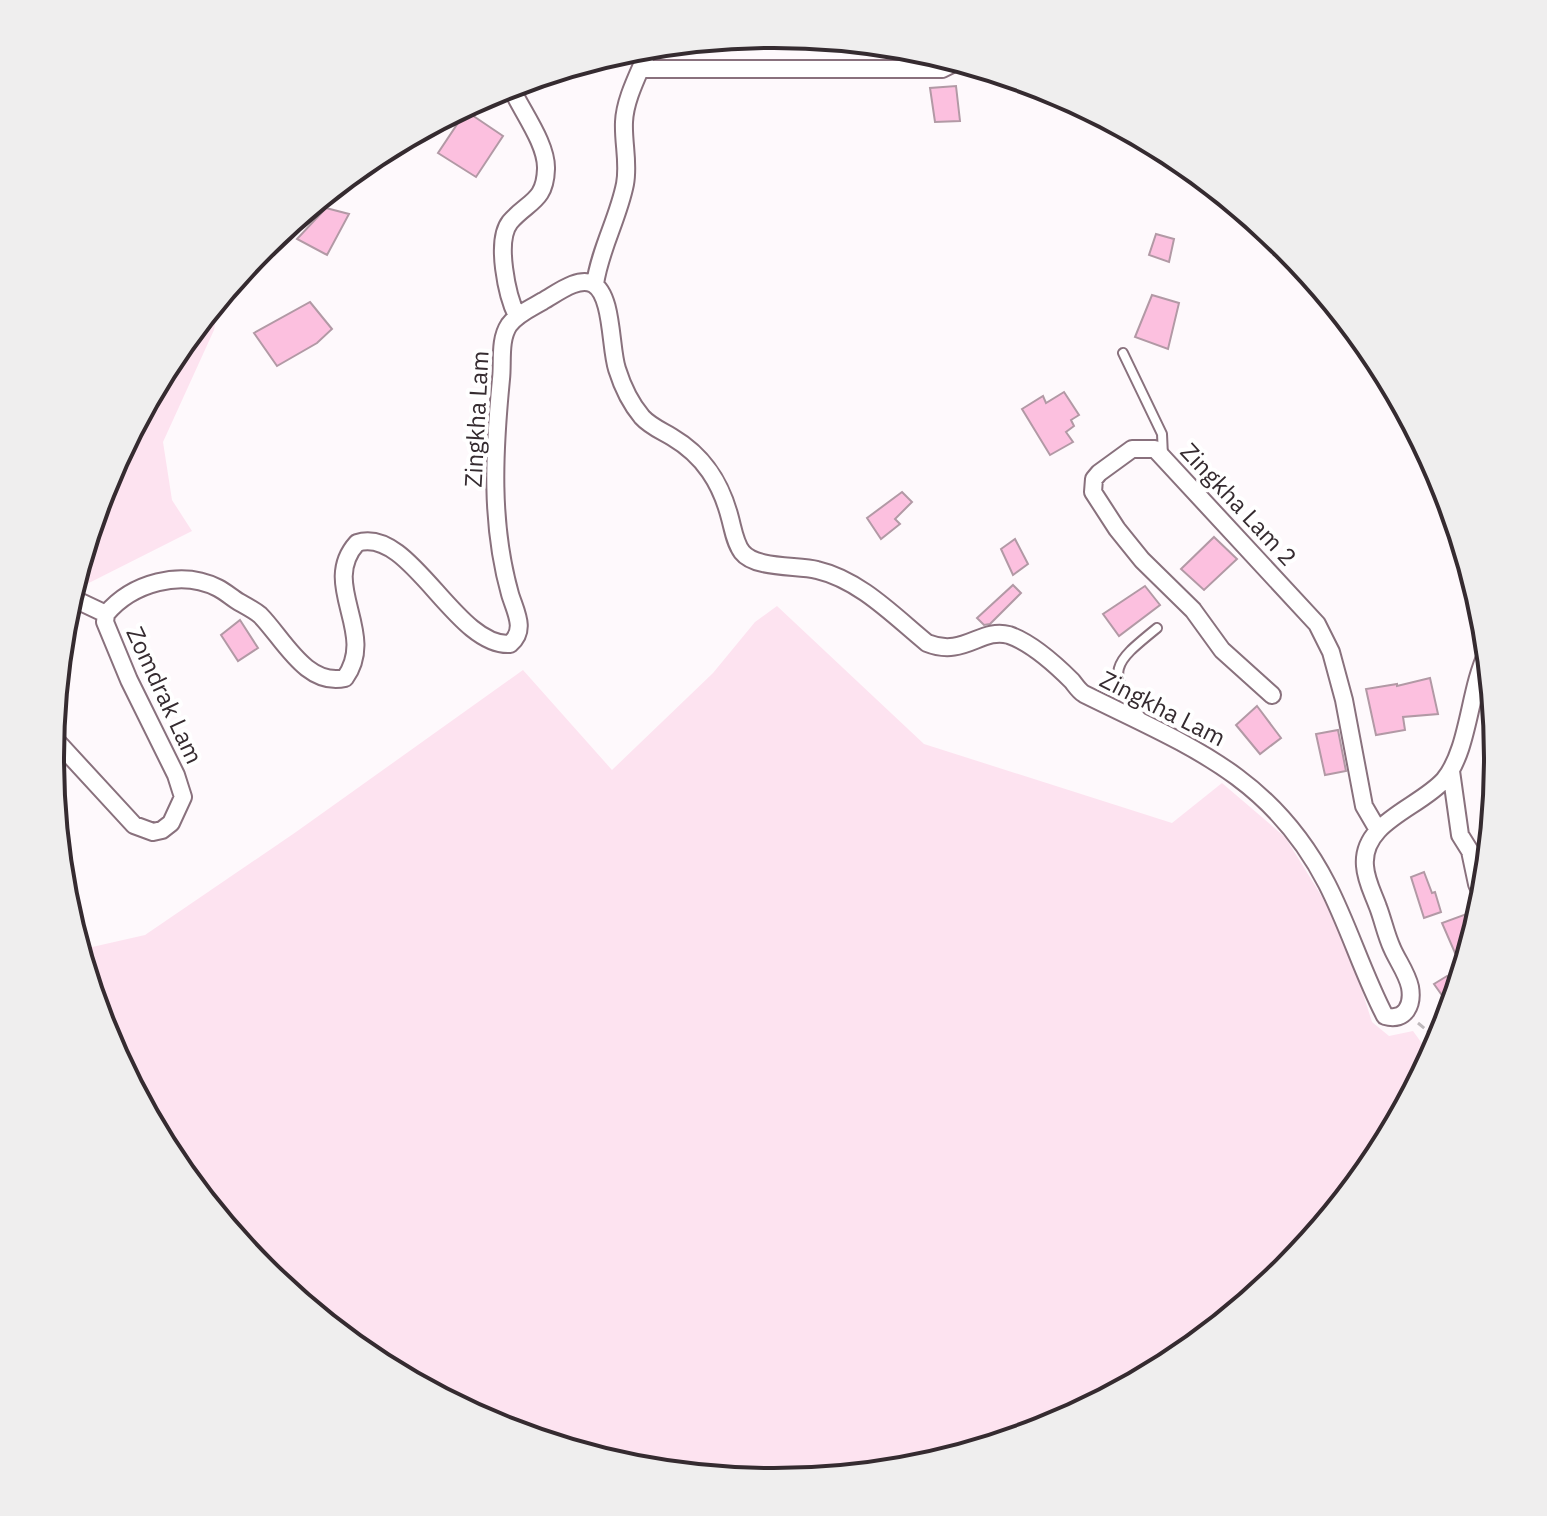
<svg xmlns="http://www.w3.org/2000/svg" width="1547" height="1516" viewBox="0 0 1547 1516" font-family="'IBM Plex Sans',sans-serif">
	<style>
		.green { fill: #fde3f0 }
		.building { fill: #fcc0df; stroke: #b299a5; stroke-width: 2 }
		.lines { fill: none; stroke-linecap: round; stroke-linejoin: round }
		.lane-casing { stroke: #89717d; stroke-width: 12 }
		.street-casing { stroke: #89717d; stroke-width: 20 }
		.path { stroke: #bfb9bc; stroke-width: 3; stroke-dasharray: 8 4; stroke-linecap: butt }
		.lane { stroke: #fff; stroke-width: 8 }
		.street { stroke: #fff; stroke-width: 16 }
		.labels { text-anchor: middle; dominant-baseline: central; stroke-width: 8; stroke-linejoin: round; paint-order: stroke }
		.street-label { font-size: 24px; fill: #352b30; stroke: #fff }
		.rim { fill: none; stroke: #352b30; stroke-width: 4 }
	</style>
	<rect width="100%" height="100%" fill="#fef9fc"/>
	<!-- green -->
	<path class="green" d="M219,298L214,330L163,442L172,500L192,531L71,592L105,481L172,355Z
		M777,606L924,744L1172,823L1222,783L1285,837L1329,908L1358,978L1372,1022L1389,1036L1413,1031L1431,1056L1375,1161L1285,1270L1175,1360L1050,1427L914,1468L773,1482L632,1468L496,1427L371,1360L261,1270L171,1160L104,1035L79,950L145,935L296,832L523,670L612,770L713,673L755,622Z"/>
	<!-- building -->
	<path class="building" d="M956,86L960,121L935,122L930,88Z
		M466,111L503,136L476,177L438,153Z
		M326,208L349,214L327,255L297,239Z
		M1156,234L1174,239L1169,262L1149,255Z
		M1152,295L1179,303L1168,349L1135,337Z
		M310,302L332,329L317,343L277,366L254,333Z
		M1064,392L1079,415L1071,420L1074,426L1066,432L1073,442L1050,455L1022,409L1043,396L1046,403Z
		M902,492L912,502L895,519L900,524L881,539L867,518Z
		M1214,537L1237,559L1204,590L1181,569Z
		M1015,539L1028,564L1013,575L1001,549Z
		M1013,585L1021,593L990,624L984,625L977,618Z
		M1145,586L1160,605L1119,636L1103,614Z
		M240,620L258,648L238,661L221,635Z
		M1430,678L1438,714L1403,717L1405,730L1376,735L1366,689L1397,684V686Z
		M1257,706L1281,738L1260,754L1236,725Z
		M1338,730L1346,771L1325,775L1316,734Z
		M1424,872L1432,893L1435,892L1441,912L1424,918L1411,877Z
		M1480,909L1469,947L1455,953L1442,923Z
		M1447,976L1456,989L1451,1008L1434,984Z"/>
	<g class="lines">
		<defs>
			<path id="lane" d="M1123,353L1162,434L1163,456
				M1141,717C1104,670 1114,663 1157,628"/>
			<path id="street" d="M641,69H942L958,61
				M510,85C520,109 547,143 546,169C545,202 528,201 510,222C495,241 507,296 517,316
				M595,284C600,249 618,219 625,184C629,163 623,143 624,122C625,97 641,70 650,46
				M70,597L106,614
				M106,614C132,583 181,569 218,588C226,592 232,598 239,602C246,606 254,610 260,615C283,638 306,687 345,678C378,632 319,585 357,543C410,525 455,647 510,644C527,630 515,611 510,594C490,523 494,451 501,379C503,362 499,340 509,325C517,314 531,308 543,301C556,294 578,276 593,284C613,295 610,348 617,369C622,385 631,404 642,417C650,426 662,431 672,437C704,456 721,483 730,518C733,529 735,543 742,552C755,569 798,565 817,570C860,580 894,616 927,643C964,658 981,627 1009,635C1032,643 1055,664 1072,681C1076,686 1079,691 1084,694C1187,745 1271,775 1327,884C1349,927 1363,974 1385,1016C1406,1022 1413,1004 1410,987C1407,973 1397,960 1392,948C1386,935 1383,920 1378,907C1373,893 1366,881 1365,866C1361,822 1419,808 1444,780C1469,750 1469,690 1487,653
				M1272,695L1222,650L1193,610L1142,560L1117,529L1093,492L1094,479L1099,473L1132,449H1155L1317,624L1331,652L1344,700L1364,806L1378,830
				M52,736L134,825L153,832L162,830L171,823L183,797L176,775L129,680L105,622L106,614
				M1451,771L1460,835L1470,851L1477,884L1484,899"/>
		</defs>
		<!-- lane casing -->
		<use href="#lane" class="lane-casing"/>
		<!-- street casing -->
		<use href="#street" class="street-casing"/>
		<!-- path -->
		<path class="path" d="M1418,1023L1440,1041"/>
		<!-- lane -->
		<use href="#lane" class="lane"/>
		<!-- street -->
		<use href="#street" class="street"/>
	</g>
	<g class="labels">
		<!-- street labels -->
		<g class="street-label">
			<text transform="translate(476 419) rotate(-87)">Zingkha Lam</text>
			<text transform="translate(1239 504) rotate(47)">Zingkha Lam 2</text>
			<text transform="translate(165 695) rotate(65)">Zomdrak Lam</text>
			<text transform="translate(1163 708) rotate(27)">Zingkha Lam</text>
		</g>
	</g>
	<!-- crop -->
	<path d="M0 0H1547V1516H0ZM64 758a710 710 0 1 1 1420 0a710 710 0 1 1-1420 0Z" fill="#efeeee" fill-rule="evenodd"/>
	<path class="rim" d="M64 758a710 710 0 1 1 1420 0a710 710 0 1 1-1420 0Z"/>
</svg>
